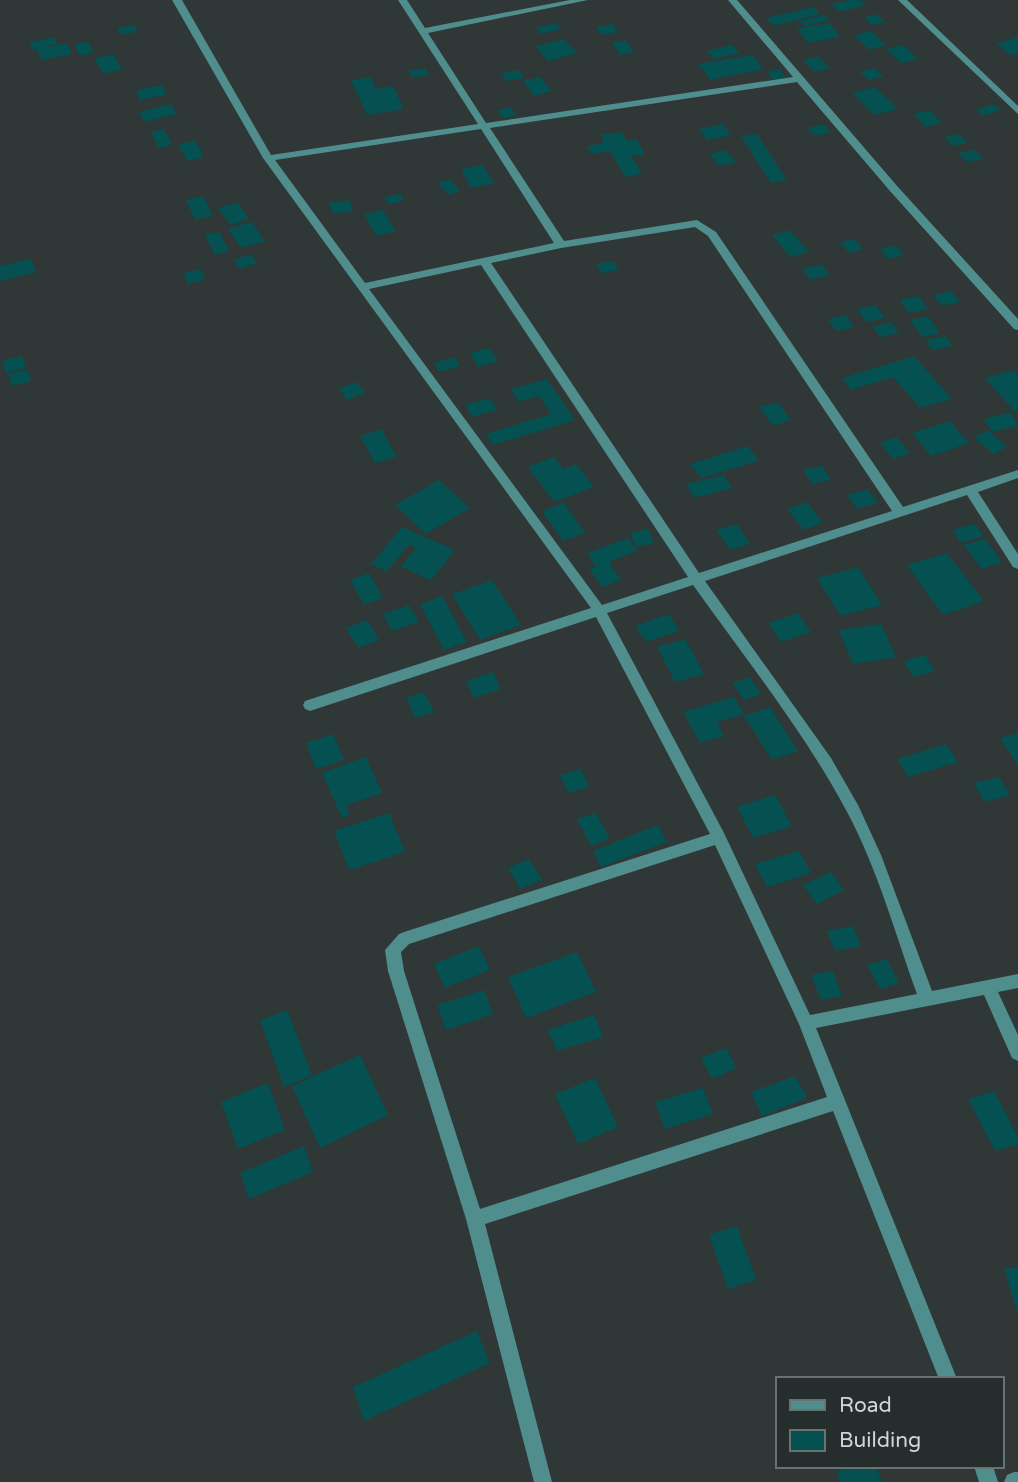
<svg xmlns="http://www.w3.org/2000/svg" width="1018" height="1482" viewBox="0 0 1018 1482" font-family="'Varela Round',sans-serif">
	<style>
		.building { fill: #055151 }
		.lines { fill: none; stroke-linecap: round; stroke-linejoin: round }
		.minor { fill: #508e8d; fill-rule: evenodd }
	</style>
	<rect width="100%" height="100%" fill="#2f3737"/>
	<!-- building -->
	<path class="building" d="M848,0H860L866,5L840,12L831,4Z
		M813,7L820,14L774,26L766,18Z
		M876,14L885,22L873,25L864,17Z
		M824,15L829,20L805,26L799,21Z
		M556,23L561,29L541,34L536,28Z
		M830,23L840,37L808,43L797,29Z
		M613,24L618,32L601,35L596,27Z
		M135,25L137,32L120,35L117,28Z
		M871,31L886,45L869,50L854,35Z
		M53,37L57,43L43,48L67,43L72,54L42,60L37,49L33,50L29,43Z
		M1018,37V53L1011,55L996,44Z
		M564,39L577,53L548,61L535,46Z
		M625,40L634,52L620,55L612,43Z
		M87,41L94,52L80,56L74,45Z
		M732,45L740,53L714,59L706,51Z
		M903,45L918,59L901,63L886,49Z
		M113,54L122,69L104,74L94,59Z
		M753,55L763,69L710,80L699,64Z
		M818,56L830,68L814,72L803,60Z
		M425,68L429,75L412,78L409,71Z
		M874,68L884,76L869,80L860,72Z
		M780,69L786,78L773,80L767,72Z
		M519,70L524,78L506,81L501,73Z
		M371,77L376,89L393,86L404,109L367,115L351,80Z
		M540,77L552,91L534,96L523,81Z
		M163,85L166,95L139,100L136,90Z
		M875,87L898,109L874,115L852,93Z
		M171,104L177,114L144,122L139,112Z
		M993,104L1001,110L983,116L976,110Z
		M511,107L516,115L502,118L497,110Z
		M930,110L942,123L926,127L913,114Z
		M723,124L731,135L707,140L699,129Z
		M824,124L831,132L814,136L807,128Z
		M164,129L172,145L158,148L151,132Z
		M622,132L627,141L637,139L645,154L631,156L642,174L625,177L610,151L591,154L587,146L604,143L600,135Z
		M757,134L787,180L771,183L741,136Z
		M960,134L967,143L952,146L945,137Z
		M195,140L204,157L187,161L178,145Z
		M726,150L736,162L719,166L710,154Z
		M975,150L983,159L966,162L958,153Z
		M483,165L494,183L471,188L461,169Z
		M450,179L460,191L448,195L438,183Z
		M401,194L404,201L388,204L384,197Z
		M203,196L213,216L195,220L186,200Z
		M349,200L353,211L333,214L329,203Z
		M238,202L249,219L230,225L218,208Z
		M383,210L396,231L377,236L364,214Z
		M252,222L265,241L241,248L228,229Z
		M790,230L809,252L790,257L772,235Z
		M219,231L229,251L215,255L205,235Z
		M855,239L863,249L849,253L840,242Z
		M896,245L904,255L888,259L880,249Z
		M251,254L257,263L240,269L233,260Z
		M31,259L36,272L0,281V266Z
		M613,261L619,270L602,273L596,264Z
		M821,264L830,275L811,280L802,269Z
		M201,269L205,280L187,284L184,273Z
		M951,291L960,302L942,306L933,295Z
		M919,296L928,309L909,313L900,300Z
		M876,305L885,318L866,322L857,309Z
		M846,315L854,327L836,331L828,319Z
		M928,316L940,333L922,337L910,320Z
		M891,322L899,333L880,337L872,326Z
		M945,336L953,346L933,350L925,340Z
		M489,348L498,361L478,367L470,353Z
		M22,356L26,368L6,373L2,361Z
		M914,356L952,399L920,408L893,377L851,390L842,378Z
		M455,357L460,366L439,372L434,363Z
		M28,370L31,381L12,386L8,374Z
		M1013,370L1018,376V410L1014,411L985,378Z
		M547,379L575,420L493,445L486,434L551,414L539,396L519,402L511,389Z
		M357,382L365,393L347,400L339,388Z
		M490,398L497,410L472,417L465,405Z
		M778,402L791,420L773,426L759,407Z
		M1011,412L1018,426L993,432L983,419Z
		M950,421L969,443L931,456L912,433Z
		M381,429L397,457L375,463L360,436Z
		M988,430L1007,447L993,454L974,437Z
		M897,437L910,453L893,459L880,443Z
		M748,446L759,461L701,478L690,464Z
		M554,457L563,469L576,464L594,487L554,502L528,467Z
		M823,466L831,480L812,484L803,470Z
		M724,475L732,488L694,498L686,484Z
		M439,480L470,508L426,534L395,505Z
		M868,489L878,503L857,509L847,495Z
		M807,502L823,523L803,530L787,509Z
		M564,503L585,533L563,541L542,511Z
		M737,524L750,544L730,550L716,530Z
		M974,524L984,536L961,543L952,530Z
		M402,527L455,550L431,580L401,567L416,547L409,545L387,571L371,564Z
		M648,529L654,543L636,547L630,533Z
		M628,538L637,551L609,562L621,580L602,587L589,569L596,567L587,553Z
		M985,539L1002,562L982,569L964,545Z
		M947,553L984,601L943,615L907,565Z
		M858,567L882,605L841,616L817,578Z
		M369,573L383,598L364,605L350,580Z
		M492,580L521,625L480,640L452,594Z
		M442,596L467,642L444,650L420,604Z
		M409,605L419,622L392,631L383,614Z
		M798,613L811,632L781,642L768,623Z
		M669,614L679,631L646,642L635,626Z
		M367,620L379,640L358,648L346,628Z
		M881,624L896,657L853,664L839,630Z
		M685,639L704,674L675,682L657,647Z
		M925,655L935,671L913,677L904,661Z
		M493,672L501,689L474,698L466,681Z
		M750,677L761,694L744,700L732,683Z
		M424,692L434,712L415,718L406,698Z
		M734,697L744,714L717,722L724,736L700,743L683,712Z
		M770,707L798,751L772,760L744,716Z
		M1018,733V766L1000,738Z
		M333,734L344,760L316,769L306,743Z
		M946,744L958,762L908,777L897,759Z
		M366,757L382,793L346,805L350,815L342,818L322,773Z
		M581,769L589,787L568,793L560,775Z
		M999,777L1010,795L984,802L974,783Z
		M775,795L792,826L753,838L737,807Z
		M389,813L405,852L349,870L334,831Z
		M596,813L610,839L591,846L577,819Z
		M658,825L667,842L601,867L593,851Z
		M799,851L811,873L767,887L755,864Z
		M529,859L542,880L520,889L508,868Z
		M831,872L844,890L817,904L803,885Z
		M853,926L861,946L835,951L827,931Z
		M479,946L490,970L445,988L434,964Z
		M577,952L596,992L526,1018L508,977Z
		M887,959L899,983L880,989L867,965Z
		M833,971L842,996L821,1000L811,975Z
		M484,990L493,1014L446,1030L437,1005Z
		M287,1010L312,1075L284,1087L260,1020Z
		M594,1015L603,1037L557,1051L548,1030Z
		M726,1048L736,1068L712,1079L701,1058Z
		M360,1055L388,1115L320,1148L292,1086Z
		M795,1076L807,1098L762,1116L751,1092Z
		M595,1078L618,1127L578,1144L555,1094Z
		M268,1083L285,1130L238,1149L221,1102Z
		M703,1088L713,1114L665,1129L655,1102Z
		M994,1091L1018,1137V1144L995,1151L968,1099Z
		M304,1146L313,1172L249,1199L240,1173Z
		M737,1226L756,1280L728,1289L709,1235Z
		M1018,1267V1311H1017L1004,1269Z
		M477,1331L490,1363L364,1421L353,1387Z
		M852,1466H876L882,1482H840L837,1471Z"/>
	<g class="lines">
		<!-- minor -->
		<path class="minor" d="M172,0H182L271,155L478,124L398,0H407L425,28L570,0H588L428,33L486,123L793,77L728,0H737L898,187L1018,319V330L1014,329L890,191L797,82L490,128L564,241L697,220L716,232L903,507L1018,470V478L978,492L1018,554V569L1013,567L967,495L705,581L831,758L858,805L881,855L932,991L1018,974V988L998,992L1018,1035V1061L1012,1058L984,995L816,1028L957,1379H939L833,1111L485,1224L552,1482H534L466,1219L388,971L385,950L399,934L404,932L710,834L596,617L310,711L305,709L303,705L305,701L591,608L263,158ZM481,129L554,243L365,283L275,160ZM695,227L708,236L892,511L699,573L491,263L561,248ZM481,265L688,577L602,605L369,289ZM693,585C745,658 803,730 846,810C877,867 895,933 917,994L810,1015L724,833L607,613ZM715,845L799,1024L827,1097L480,1209L404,971L401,952L409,944Z
			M898,0H907L1018,106V114Z
			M974,1466H993L998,1482H979Z
			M1014,1472H1018V1482H1004L1007,1475Z"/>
	</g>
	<!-- legend -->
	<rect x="776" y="1377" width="228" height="91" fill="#252d2d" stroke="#6a7171" stroke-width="2"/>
	<rect x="790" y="1400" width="35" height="10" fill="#508e8d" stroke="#6a7171" stroke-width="2"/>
	<text x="839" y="1412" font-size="21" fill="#d1d6d6">Road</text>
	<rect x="790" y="1430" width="35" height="21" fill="#055151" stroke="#6a7171" stroke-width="2"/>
	<text x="839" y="1447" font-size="21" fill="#d1d6d6">Building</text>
</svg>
